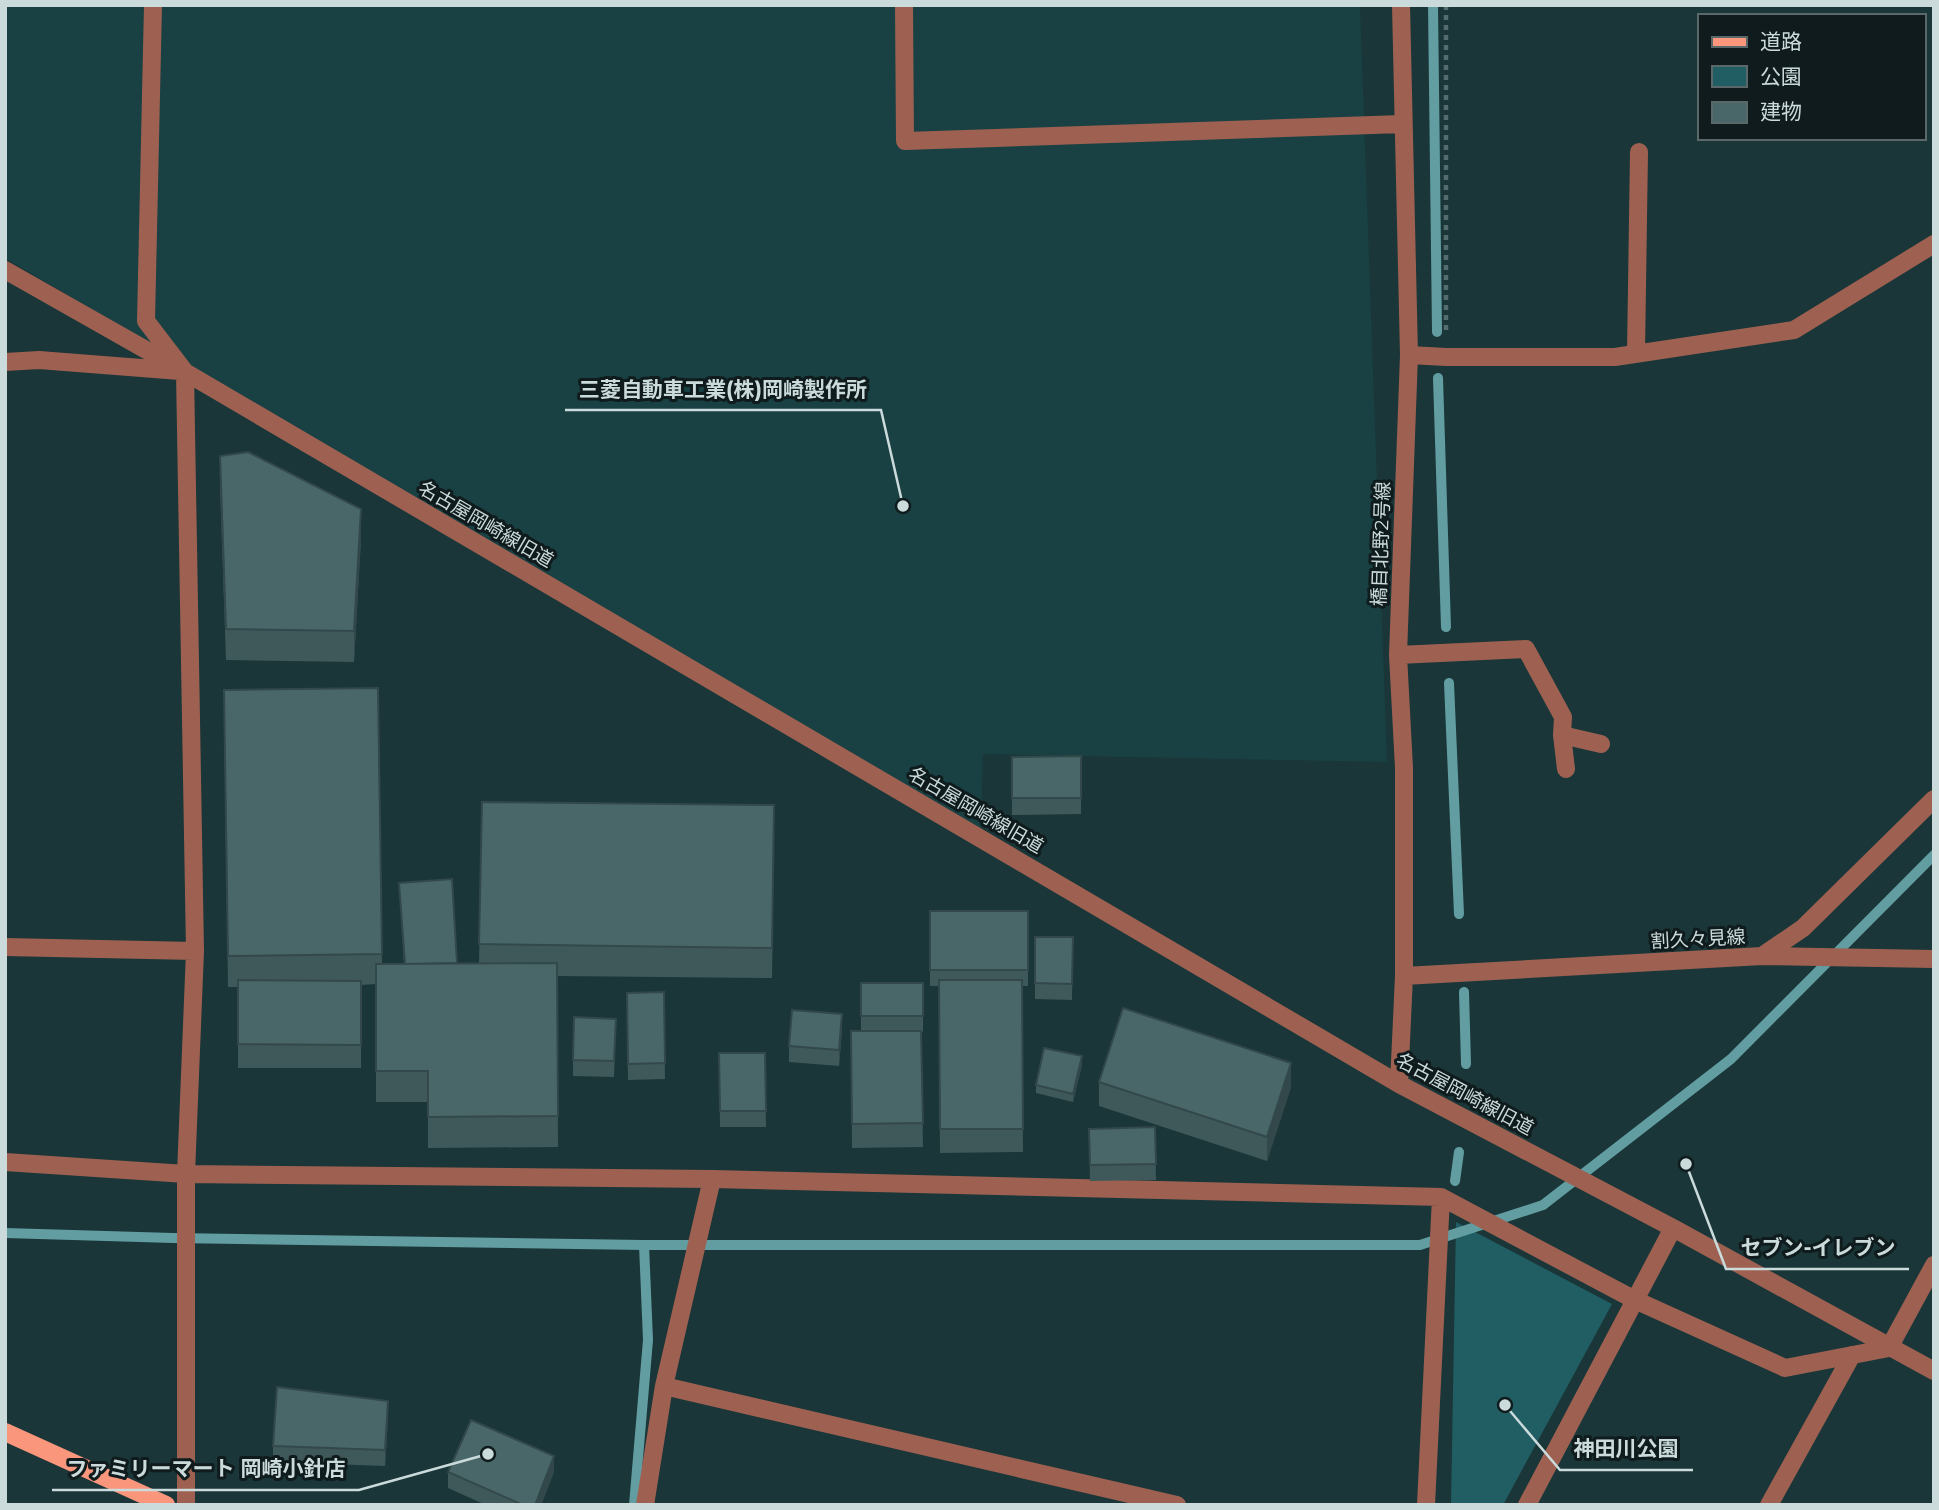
<svg xmlns="http://www.w3.org/2000/svg" width="1939" height="1510" viewBox="0 0 1939 1510" font-family="Montserrat,'Noto Sans JP',sans-serif">
	<style>
		.built { fill: #194043 }
		.green { fill: #215e63 }
		.lines { fill: none; stroke-linecap: round; stroke-linejoin: round }
		.stream { stroke: #629da2; stroke-width: 10 }
		.path { stroke: #546c6e; stroke-width: 4.5; stroke-dasharray: 5 5; stroke-linecap: butt }
		.minor { stroke: #9e6151; stroke-width: 18 }
		.major { stroke: #fa967c; stroke-width: 18 }
		.wall { fill: #3f595a }
		.shaded-wall { fill: #33484a }
		.building { fill: #496769; stroke: #33484a; stroke-width: 2 }
		.labels { text-anchor: middle; dominant-baseline: central; stroke-width: 6; stroke-linejoin: round; paint-order: stroke }
		.street-label { font-size: 19px; fill: #cbdbdc; stroke: #0f1b1c }
		.leader { fill: none; stroke: #cbdbdc; stroke-width: 2.5 }
		.callout-dot { fill: #cbdbdc; stroke: #0f1b1c; stroke-width: 2.5 }
		.callout-label { font-size: 21px; text-anchor: middle; font-weight: bold; fill: #cbdbdc; stroke: #0f1b1c; stroke-width: 6; stroke-linejoin: round; paint-order: stroke }
	</style>
	<rect width="100%" height="100%" fill="#1a3638"/>
	<!-- built -->
	<path class="built" d="M5,5H1360L1387,762L983,754L981,831L5,258Z"/>
	<!-- green -->
	<path class="green" d="M1456,1222L1612,1304L1503,1505H1451Z"/>
	<g class="lines">
		<!-- stream -->
		<path class="stream" d="M1433,5L1437,332
			M1438,378L1446,627
			M1449,683L1459,914
			M1464,992L1466,1064
			M1455,1181L1459,1152
			M5,1233L173,1238L644,1245H1420L1543,1205L1731,1059L1934,855
			M634,1505L648,1340L644,1245"/>
		<!-- path -->
		<path class="path" d="M1446,5V330"/>
		<!-- minor -->
		<path class="minor" d="M153,5L146,321L185,372L195,951L186,1174V1505
			M904,5L905,141L1402,124
			M5,270L185,372L1399,1084L1673,1228L1934,1371
			M1636,353L1639,152
			M1409,355L1446,357H1615L1794,330L1934,244
			M5,362L39,360L180,371
			M1398,655L1526,649L1563,717L1562,735L1566,769
			M1562,735L1601,744
			M5,947L195,951
			M1762,956L1803,928L1934,799
			M1404,976L1762,956L1934,959
			M1399,1084L1404,976V768L1398,655L1409,355L1401,5
			M5,1162L186,1174L712,1179L1441,1197L1635,1300L1785,1368L1889,1348L1934,1265
			M664,1386L1177,1505
			M645,1505L664,1386L712,1179
			M1426,1505L1441,1197
			M1527,1505L1673,1228
			M1769,1505L1852,1355"/>
		<!-- major -->
		<path class="major" d="M5,1432L166,1505"/>
	</g>
	<!-- wall -->
	<path class="wall" d="M220,456L361,539L354,662L226,660L220,487Z
		M378,688L382,964H404L399,883L457,964H479L482,802L774,836L772,978L557,976L558,1147L428,1148V1102H376V984L361,985V1068H238V987H228L224,721Z
		M1081,756V814L1012,815V757Z
		M930,911H1028V986H1022L1023,1152L940,1153L939,986H930Z
		M1035,937H1073L1072,1000L1035,999Z
		M861,983H923V1032H921L923,1147L852,1148L851,1031H861Z
		M664,992L665,1079L628,1080L627,993Z
		M616,1019L614,1077L573,1076V1060Z
		M842,1030L839,1066L789,1062V1046Z
		M719,1053H765L766,1127H720Z
		M1082,1065L1073,1102L1036,1093V1085Z
		M1099,1082L1291,1087L1267,1161L1099,1106Z
		M1155,1127L1156,1180L1090,1181L1089,1129Z
		M388,1418L385,1466L273,1462V1446Z
		M448,1472H554L541,1505H486L448,1488Z"/>
	<!-- shaded-wall -->
	<path class="shaded-wall" d="M361,509V539L354,662V631Z
		M842,1014V1030L839,1066V1050Z
		M1082,1056V1065L1073,1102V1094Z
		M1291,1063V1087L1267,1161V1137Z
		M388,1401V1418L385,1466V1450Z
		M554,1456V1472L541,1505H535Z"/>
	<!-- building -->
	<path class="building" d="M248,452L361,509L354,631L226,629L220,456Z
		M378,688L382,954L228,956L224,690Z
		M1081,756V798H1012V757Z
		M482,802L774,805L772,948L479,944Z
		M452,879L457,963L405,964L399,883Z
		M930,911H1028V970H930Z
		M1035,937H1073L1072,984L1035,983Z
		M557,963L558,1116L428,1117V1071H376V964Z
		M238,980L361,981V1045L238,1044Z
		M939,980H1022L1023,1129H940Z
		M861,983H923V1016H861Z
		M664,992L665,1063L628,1064L627,993Z
		M1123,1008L1291,1063L1267,1137L1099,1082Z
		M792,1010L842,1014L839,1050L789,1046Z
		M574,1017L616,1019L614,1061L573,1060Z
		M851,1031H921L923,1123L852,1124Z
		M1044,1048L1082,1056L1073,1094L1036,1085Z
		M719,1053H765L766,1111H720Z
		M1155,1127L1156,1164L1090,1165L1089,1129Z
		M277,1387L388,1401L385,1450L273,1446Z
		M471,1420L554,1456L535,1505H523L448,1472Z"/>
	<g class="labels">
		<!-- street labels -->
		<g class="street-label">
			<text transform="translate(486 524) rotate(30)">名古屋岡崎線旧道</text>
			<text transform="translate(1381 544) rotate(-88)">橋目北野2号線</text>
			<text transform="translate(976 810) rotate(30)">名古屋岡崎線旧道</text>
			<text transform="translate(1698 939) rotate(-3)">割久々見線</text>
			<text transform="translate(1465 1094) rotate(28)">名古屋岡崎線旧道</text>
		</g>
	</g>
	<!-- callouts -->
	<path class="leader" d="M903 506L881 410H565M1686 1164L1726 1269H1909M1505 1405L1560 1470H1693M488 1454L359 1490H52"/>
	<g class="callout-dot">
		<circle cx="903" cy="506" r="7"/>
		<circle cx="1686" cy="1164" r="7"/>
		<circle cx="1505" cy="1405" r="7"/>
		<circle cx="488" cy="1454" r="7"/>
	</g>
	<g class="callout-label">
		<text x="723" y="397">三菱自動車工業(株)岡崎製作所</text>
		<text x="1818" y="1255">セブン-イレブン</text>
		<text x="1626" y="1456">神田川公園</text>
		<text x="206" y="1476">ファミリーマート 岡崎小針店</text>
	</g>
	<!-- border -->
	<rect width="1939" height="1510" fill="none" stroke="#cbdbdc" stroke-width="14"/>
	<!-- legend -->
	<rect x="1698" y="14" width="228" height="126" fill="#0f1b1c" stroke="#5a6869" stroke-width="2"/>
	<rect x="1712" y="37" width="35" height="10" fill="#fa967c" stroke="#5a6869" stroke-width="2"/>
	<text x="1760" y="49" font-size="21" fill="#cbdbdc">道路</text>
	<rect x="1712" y="66" width="35" height="21" fill="#215e63" stroke="#5a6869" stroke-width="2"/>
	<text x="1760" y="84" font-size="21" fill="#cbdbdc">公園</text>
	<rect x="1712" y="102" width="35" height="21" fill="#496769" stroke="#5a6869" stroke-width="2"/>
	<text x="1760" y="119" font-size="21" fill="#cbdbdc">建物</text>
</svg>
